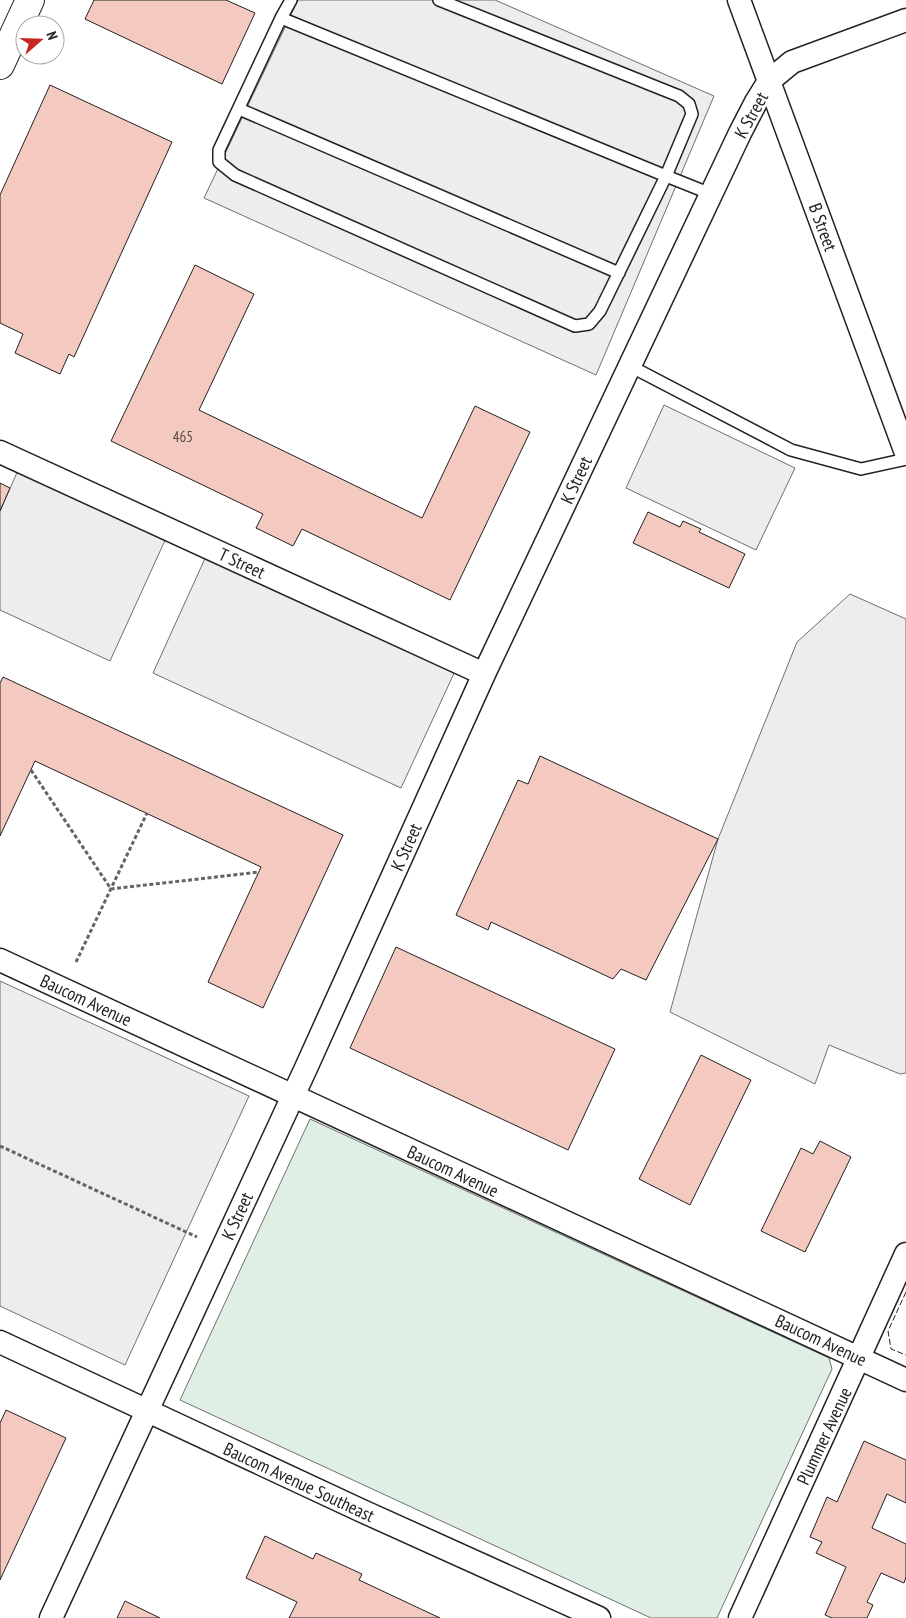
<svg xmlns="http://www.w3.org/2000/svg" width="906" height="1618" viewBox="0 0 906 1618" font-family="'PT Sans Narrow',sans-serif">
	<style>
		.green { fill: #e0efe3; stroke: #6f6f6f }
		.parking { fill: #ededed; stroke: #6f6f6f }
		.building { fill: #f3c9c0; stroke: #222 }
		.lines { fill: none; stroke-linecap: round; stroke-linejoin: round }
		.service-casing { stroke: #222; stroke-width: 14 }
		.minor-casing { stroke: #222; stroke-width: 25 }
		.tertiary-casing { stroke: #222; stroke-width: 30 }
		.path { stroke: #646464; stroke-width: 3; stroke-dasharray: 4 2.5; stroke-linecap: butt }
		.service { stroke: #fff; stroke-width: 11 }
		.minor { stroke: #fff; stroke-width: 22 }
		.tertiary { stroke: #fff; stroke-width: 28 }
		.fence { stroke: #222; stroke-width: 1; stroke-dasharray: 6 2.5; stroke-linecap: butt }
		.labels { text-anchor: middle; dominant-baseline: central; stroke-width: 4; stroke-linejoin: round; paint-order: stroke }
		.number-label { font-size: 15px; fill: #564c4a }
		.street-label { font-size: 18px; fill: #222; stroke: #fff }
	</style>
	<rect width="100%" height="100%" fill="#fff"/>
	<!-- green -->
	<path class="green" d="M310,1119L829,1358L832,1369L717,1618H651L180,1400Z"/>
	<!-- parking -->
	<path class="parking" d="M298,0H495L714,96L596,375L204,198Z
		M664,405L795,468L756,550L626,488Z
		M19,468L167,536L110,661L0,610V511Z
		M207,554L456,669L401,788L153,673Z
		M850,594L906,619V1073L900,1074L829,1045L815,1084L670,1012L718,839L797,642Z
		M0,981L249,1096L125,1365L0,1306Z"/>
	<!-- building -->
	<path class="building" d="M94,0H226L255,13L222,84L85,19Z
		M50,85L172,142L74,357L69,354L60,374L15,353L23,334L0,323V195Z
		M195,265L254,294L199,410L422,518L475,406L530,432L450,600L302,529L293,546L256,528L263,514L111,441Z
		M0,483L10,488L0,511Z
		M648,512L680,527L683,521L701,529L699,532L745,554L729,588L633,543Z
		M3,677L343,835L263,1008L208,982L261,867L35,761L0,836V683Z
		M540,756L718,839L646,980L621,969L613,979L491,922L488,930L456,915L518,780L528,784Z
		M396,947L615,1049L568,1150L350,1048Z
		M701,1055L751,1080L690,1205L639,1179Z
		M820,1141L851,1157L805,1252L761,1231L801,1148L813,1154Z
		M6,1410L66,1438L0,1580V1423Z
		M864,1441L906,1460V1503L887,1494L872,1528L906,1544V1577L904,1583L881,1573L867,1602L873,1605L867,1618H832L825,1615L846,1567L816,1553L822,1542L810,1537L827,1497L837,1502Z
		M265,1536L313,1559L316,1553L362,1574L359,1580L440,1618H289L297,1602L246,1578Z
		M125,1601L160,1618H117Z"/>
	<g class="lines">
		<defs>
			<path id="service" d="M439,0L679,96L689,104L692,114L666,176L600,311L589,324L575,326L235,175L219,162V150L281,18L666,176L711,194
				M281,18L291,0
				M239,109L619,273
				M630,366L791,450L861,469L906,459"/>
			<path id="minor" d="M739,0L906,453
				M0,452L484,674
				M0,960L906,1380
				M0,1342L360,1510L599,1618
				M51,1618L306,1068L484,674L740,133L756,102L769,81L792,62L906,20
				M740,1618L906,1254"/>
			<path id="tertiary" d="M0,65L30,0"/>
		</defs>
		<!-- service casing -->
		<use href="#service" class="service-casing"/>
		<!-- minor casing -->
		<use href="#minor" class="minor-casing"/>
		<!-- tertiary casing -->
		<use href="#tertiary" class="tertiary-casing"/>
		<!-- path -->
		<path class="path" d="M31,770L111,889L259,872
			M76,962L147,813
			M0,1146L197,1237"/>
		<!-- service -->
		<use href="#service" class="service"/>
		<!-- minor -->
		<use href="#minor" class="minor"/>
		<!-- tertiary -->
		<use href="#tertiary" class="tertiary"/>
		<!-- fence -->
		<path class="fence" d="M906,1292L888,1331L891,1349L906,1355"/>
	</g>
	<g class="labels">
		<!-- number labels -->
		<g class="number-label">
			<text x="183" y="436">465</text>
		</g>
		<!-- street labels -->
		<g class="street-label">
			<text transform="translate(751 115) rotate(-61)">K Street</text>
			<text transform="translate(823 227) rotate(70)">B Street</text>
			<text transform="translate(576 480) rotate(-65)">K Street</text>
			<text transform="translate(242 563) rotate(25)">T Street</text>
			<text transform="translate(406 847) rotate(-66)">K Street</text>
			<text transform="translate(86 1000) rotate(25)">Baucom Avenue</text>
			<text transform="translate(453 1171) rotate(25)">Baucom Avenue</text>
			<text transform="translate(237 1216) rotate(-65)">K Street</text>
			<text transform="translate(821 1340) rotate(25)">Baucom Avenue</text>
			<text transform="translate(824 1436) rotate(-65)">Plummer Avenue</text>
			<text transform="translate(299 1482) rotate(25)">Baucom Avenue Southeast</text>
		</g>
	</g>
	<!-- north arrow -->
	<g transform="translate(40 40) rotate(70)"><circle r="24" fill="#ffffff" stroke="#a7a7a7"/>
	<path d="M0-4L9 19L0 12L-9 19Z" fill="#c62828"/>
	<text y="-8" font-size="14" font-weight="bold" text-anchor="middle" fill="#222222">N</text>
	</g>
</svg>
